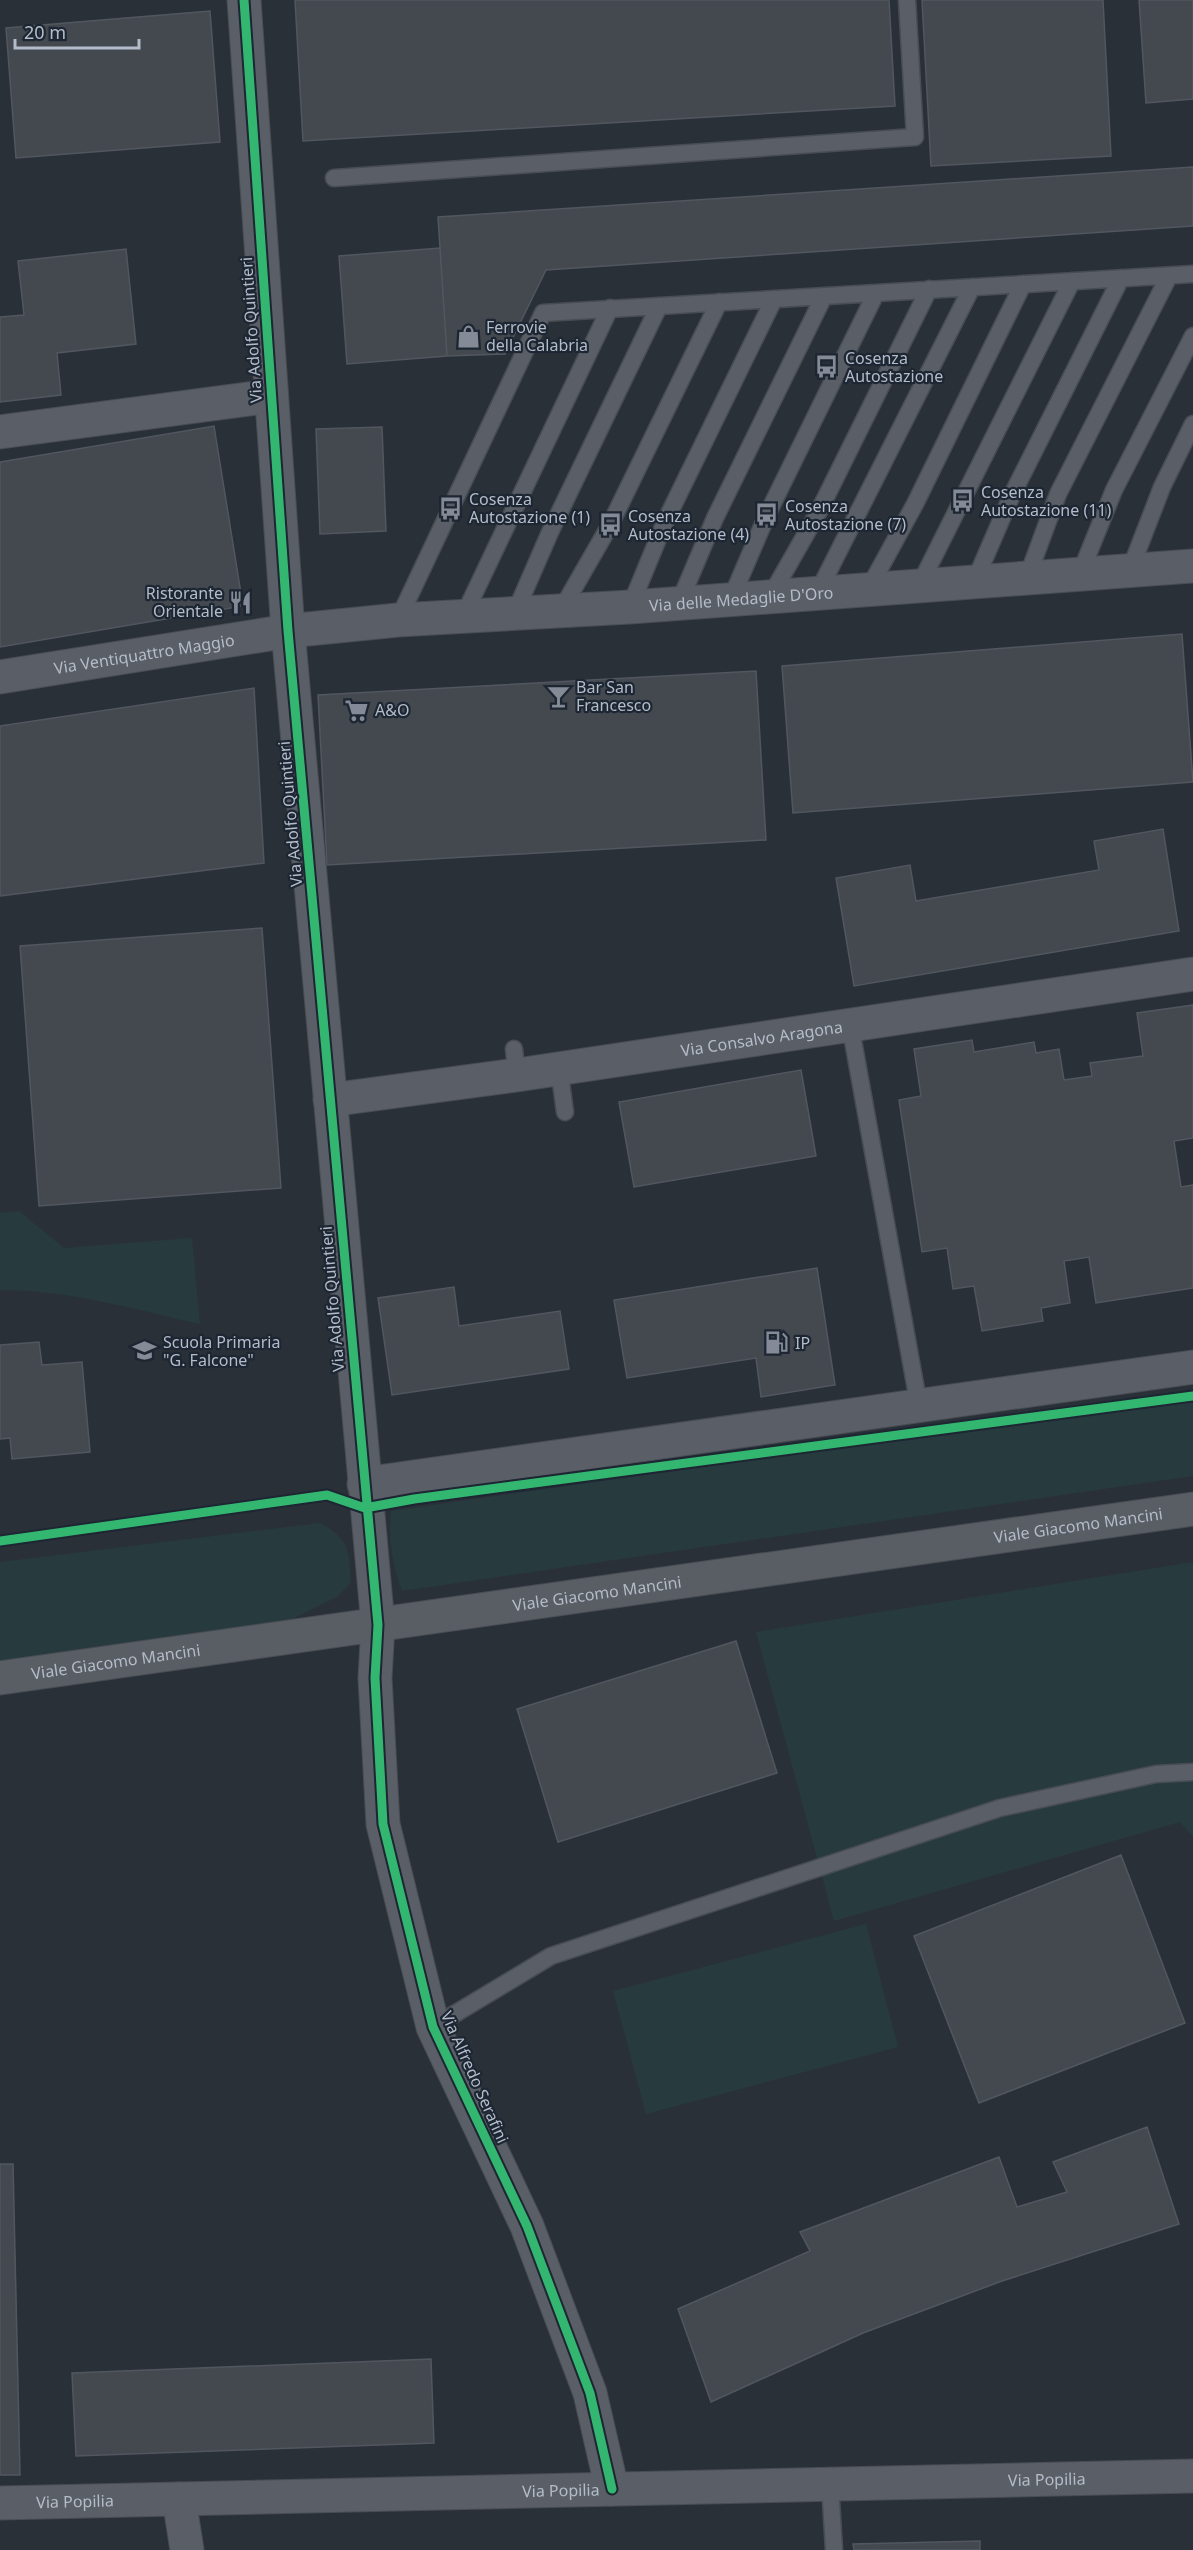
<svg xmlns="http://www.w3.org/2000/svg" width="1193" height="2550" viewBox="0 0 1193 2550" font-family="'Noto Sans',sans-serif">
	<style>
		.green { fill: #273a3e }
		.building { fill: #444950; stroke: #52575f; stroke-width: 1.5 }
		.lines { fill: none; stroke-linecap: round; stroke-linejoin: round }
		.lane-casing { stroke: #484c53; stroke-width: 19 }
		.street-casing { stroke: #484c53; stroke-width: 35 }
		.secondary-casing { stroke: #484c53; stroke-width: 35 }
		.lane { stroke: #5a5e66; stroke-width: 16 }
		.street { stroke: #5a5e66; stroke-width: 33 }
		.secondary { stroke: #595d64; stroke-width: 33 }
		.cycleway-casing { stroke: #1d2633; stroke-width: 13 }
		.cycleway { stroke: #33b770; stroke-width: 9 }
		.labels { text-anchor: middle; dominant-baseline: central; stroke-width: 4.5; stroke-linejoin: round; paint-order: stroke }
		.poi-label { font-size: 16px; fill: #b4bcc9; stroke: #1d2633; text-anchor: start }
		.street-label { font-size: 16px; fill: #b4bcc9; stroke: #1d2633 }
	</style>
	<rect width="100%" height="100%" fill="#2a3038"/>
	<!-- green -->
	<path class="green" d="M19,1211L64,1248L192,1238L200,1324C134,1309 68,1290 0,1290V1213Z
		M1193,1396V1476L402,1591C392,1565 388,1538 391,1511Z
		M320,1523C350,1539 349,1551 351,1583L337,1597L284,1623L0,1663V1562Z
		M1193,1562V1837L1180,1822L834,1921L756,1632Z
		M866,1924L898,2047L646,2114L613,1991Z"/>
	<!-- building -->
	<path class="building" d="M295,0H889L895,106L303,141Z
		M922,0H1103L1111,156L931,166Z
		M1139,0H1193V99L1146,103Z
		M210,11L220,142L16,158L6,28Z
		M1193,167V226L546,270L505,354L447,356L438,217Z
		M440,248L447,356L347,364L339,256Z
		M126,249L136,344L57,353L61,395L0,402V317L24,315L18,261Z
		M214,426L243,606L0,647V462Z
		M382,427L386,531L320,534L316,429Z
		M1182,634L1193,782L793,813L782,666Z
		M756,671L766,840L327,865L318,695Z
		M254,688L264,863L0,896V726Z
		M1163,829L1179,931L854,986L836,878L910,865L916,901L1099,870L1094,841Z
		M262,928L281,1188L39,1206L20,946Z
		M1193,1005V1138L1174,1141L1181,1187L1193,1185V1288L1096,1303L1089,1257L1064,1261L1070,1303L1041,1308L1043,1321L982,1331L974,1286L953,1289L947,1248L922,1252L899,1100L921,1096L914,1049L972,1040L974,1052L1034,1042L1036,1053L1059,1049L1064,1080L1092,1076L1090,1063L1143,1056L1137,1013Z
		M801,1070L816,1156L634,1187L619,1102Z
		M817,1268L835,1385L761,1397L756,1358L627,1378L614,1300Z
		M454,1287L459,1326L560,1311L569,1369L392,1395L378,1298Z
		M39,1342L42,1365L82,1362L90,1452L12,1459L10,1438L0,1439V1345Z
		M736,1641L777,1773L558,1842L517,1709Z
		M1121,1855L1185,2023L979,2103L914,1936Z
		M1147,2127L1179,2224L1002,2281L863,2333L711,2402L678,2309L810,2251L800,2232L999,2157L1017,2207L1067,2192L1053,2162Z
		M0,2164H13L20,2475H0Z
		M431,2359L434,2443L76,2456L72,2373Z
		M980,2541V2550H854L853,2544Z"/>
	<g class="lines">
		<defs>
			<path id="lane" d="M334,178L915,137L907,0
				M1130,570L1162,487L1193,424
				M1080,574L1114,490L1193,336
				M1027,578L1058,494L1169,276
				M974,583L1011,497L1121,278
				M919,586L1072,281
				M868,590L915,504L1023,284
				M817,594L972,287
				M770,597L819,511L929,289
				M731,599L767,515L876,293
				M679,603L715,518L824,296
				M630,607L665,522L774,299
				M560,612L610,525L719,302
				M514,615L551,530L659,306
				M463,617L610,308
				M398,620L543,313L1193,274
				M850,1024L919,1406
				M514,1049L517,1075
				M559,1068L565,1112
				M433,2027L551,1956L1000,1808L1156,1774L1193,1772
				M830,2484L834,2550"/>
			<g id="street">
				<path d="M244,0L288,631L378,1625L375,1678L383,1824L433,2027L527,2226L590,2393L612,2489"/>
				<path d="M0,432L271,396"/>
				<path id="s1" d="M0,677L288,631L398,620L630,607L1193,566"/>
				<path id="s2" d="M330,1100L517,1075L1193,974"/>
				<path d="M364,1484L1193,1367"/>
				<path d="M179,2499L187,2550"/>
				<path id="s3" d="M0,2503L1193,2476"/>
			</g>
			<g id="secondary">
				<path id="s4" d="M0,1678L1193,1509"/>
			</g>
		</defs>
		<!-- lane casing -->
		<use href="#lane" class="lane-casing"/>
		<!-- street casing -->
		<use href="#street" class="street-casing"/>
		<!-- secondary casing -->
		<use href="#secondary" class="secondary-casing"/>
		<!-- lane -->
		<use href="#lane" class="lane"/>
		<!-- street -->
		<use href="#street" class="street"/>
		<!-- secondary -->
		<use href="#secondary" class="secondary"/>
		<defs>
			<path id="cycleway" d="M244,0L288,631L378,1625L375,1678L383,1824L433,2027L527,2226L590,2393L612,2489
				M0,1541L327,1495L365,1508L414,1499L1193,1396"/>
		</defs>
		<!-- cycleway casing -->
		<use href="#cycleway" class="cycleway-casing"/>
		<!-- cycleway -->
		<use href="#cycleway" class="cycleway"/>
	</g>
	<!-- icons -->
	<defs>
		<symbol id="shop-bare" viewBox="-9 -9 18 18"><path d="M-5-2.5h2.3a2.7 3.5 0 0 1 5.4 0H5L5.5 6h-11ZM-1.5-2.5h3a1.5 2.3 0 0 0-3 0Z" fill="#848b96" stroke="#1d2633" stroke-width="2.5" paint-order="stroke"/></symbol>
		<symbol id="bus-bare" viewBox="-9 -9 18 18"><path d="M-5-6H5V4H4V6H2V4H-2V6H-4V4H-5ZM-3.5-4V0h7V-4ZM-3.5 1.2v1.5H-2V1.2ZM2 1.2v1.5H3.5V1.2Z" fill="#848b96" stroke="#1d2633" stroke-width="2.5" paint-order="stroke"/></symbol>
		<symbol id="restaurant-bare" viewBox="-9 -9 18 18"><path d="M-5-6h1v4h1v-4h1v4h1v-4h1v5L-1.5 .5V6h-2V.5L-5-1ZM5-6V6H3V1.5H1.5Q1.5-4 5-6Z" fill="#848b96" stroke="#1d2633" stroke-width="2.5" paint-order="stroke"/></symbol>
		<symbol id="bar-bare" viewBox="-9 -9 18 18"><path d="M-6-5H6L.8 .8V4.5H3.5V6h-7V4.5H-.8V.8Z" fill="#848b96" stroke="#1d2633" stroke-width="2.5" paint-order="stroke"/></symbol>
		<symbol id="supermarket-bare" viewBox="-9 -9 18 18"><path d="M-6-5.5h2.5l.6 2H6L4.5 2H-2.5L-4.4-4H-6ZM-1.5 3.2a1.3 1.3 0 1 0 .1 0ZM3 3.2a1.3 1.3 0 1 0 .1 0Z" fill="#848b96" stroke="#1d2633" stroke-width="2.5" paint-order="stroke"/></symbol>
		<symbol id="fuel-bare" viewBox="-9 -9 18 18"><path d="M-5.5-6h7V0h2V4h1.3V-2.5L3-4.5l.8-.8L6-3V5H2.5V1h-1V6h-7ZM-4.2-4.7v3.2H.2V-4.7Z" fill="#848b96" stroke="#1d2633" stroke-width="2.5" paint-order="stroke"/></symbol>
		<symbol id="school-bare" viewBox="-9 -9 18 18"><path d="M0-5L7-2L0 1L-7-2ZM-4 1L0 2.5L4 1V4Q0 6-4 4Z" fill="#848b96" stroke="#1d2633" stroke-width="2.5" paint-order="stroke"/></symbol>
	</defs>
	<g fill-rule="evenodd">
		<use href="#shop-bare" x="452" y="320" width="33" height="33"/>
		<use href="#bus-bare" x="810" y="350" width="33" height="33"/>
		<use href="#bus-bare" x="946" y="484" width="33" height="33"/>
		<use href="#bus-bare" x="434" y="492" width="33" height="33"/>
		<use href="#bus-bare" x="750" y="498" width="33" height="33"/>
		<use href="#bus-bare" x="594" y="508" width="33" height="33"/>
		<use href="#restaurant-bare" x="224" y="586" width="33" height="33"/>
		<use href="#bar-bare" x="542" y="680" width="33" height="33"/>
		<use href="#supermarket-bare" x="340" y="694" width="33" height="33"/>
		<use href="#fuel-bare" x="760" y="1326" width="33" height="33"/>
		<use href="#school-bare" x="128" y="1334" width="33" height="33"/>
	</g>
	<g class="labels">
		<!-- poi labels -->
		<g class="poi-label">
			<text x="486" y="327">Ferrovie<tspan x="486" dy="18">della Calabria</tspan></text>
			<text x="845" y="358">Cosenza<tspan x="845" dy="18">Autostazione</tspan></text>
			<text x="981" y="492">Cosenza<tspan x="981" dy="18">Autostazione (11)</tspan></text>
			<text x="469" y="499">Cosenza<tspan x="469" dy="18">Autostazione (1)</tspan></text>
			<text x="785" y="506">Cosenza<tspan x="785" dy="18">Autostazione (7)</tspan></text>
			<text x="628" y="516">Cosenza<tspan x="628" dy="18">Autostazione (4)</tspan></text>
			<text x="223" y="593" text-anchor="end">Ristorante<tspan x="223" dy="18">Orientale</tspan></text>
			<text x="576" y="687">Bar San<tspan x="576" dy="18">Francesco</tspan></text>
			<text x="375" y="710">A&amp;O</text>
			<text x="163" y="1342">Scuola Primaria<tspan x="163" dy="18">"G. Falcone"</tspan></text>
			<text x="795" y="1343">IP</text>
		</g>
		<!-- street labels -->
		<g class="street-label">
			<text transform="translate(251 330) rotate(-94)">Via Adolfo Quintieri</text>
			<text stroke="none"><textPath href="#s1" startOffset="746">Via delle Medaglie D'Oro</textPath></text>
			<text stroke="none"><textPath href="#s1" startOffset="146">Via Ventiquattro Maggio</textPath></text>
			<text transform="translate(290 814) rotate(-95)">Via Adolfo Quintieri</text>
			<text stroke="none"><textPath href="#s2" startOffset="436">Via Consalvo Aragona</textPath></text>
			<text transform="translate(332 1299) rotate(-95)">Via Adolfo Quintieri</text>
			<text stroke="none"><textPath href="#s4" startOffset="1089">Viale Giacomo Mancini</textPath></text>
			<text stroke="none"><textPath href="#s4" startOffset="603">Viale Giacomo Mancini</textPath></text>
			<text stroke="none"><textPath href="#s4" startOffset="117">Viale Giacomo Mancini</textPath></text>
			<text transform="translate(475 2077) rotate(66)">Via Alfredo Serafini</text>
			<text stroke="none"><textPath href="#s3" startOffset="1047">Via Popilia</textPath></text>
			<text stroke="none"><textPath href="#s3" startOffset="561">Via Popilia</textPath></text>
			<text stroke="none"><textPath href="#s3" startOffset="75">Via Popilia</textPath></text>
		</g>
	</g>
	<!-- scale -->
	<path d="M15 39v9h124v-9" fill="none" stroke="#b4bcc9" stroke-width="3"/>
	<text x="24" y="39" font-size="18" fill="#b4bcc9" stroke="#1d2633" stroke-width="4.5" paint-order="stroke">20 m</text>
</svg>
